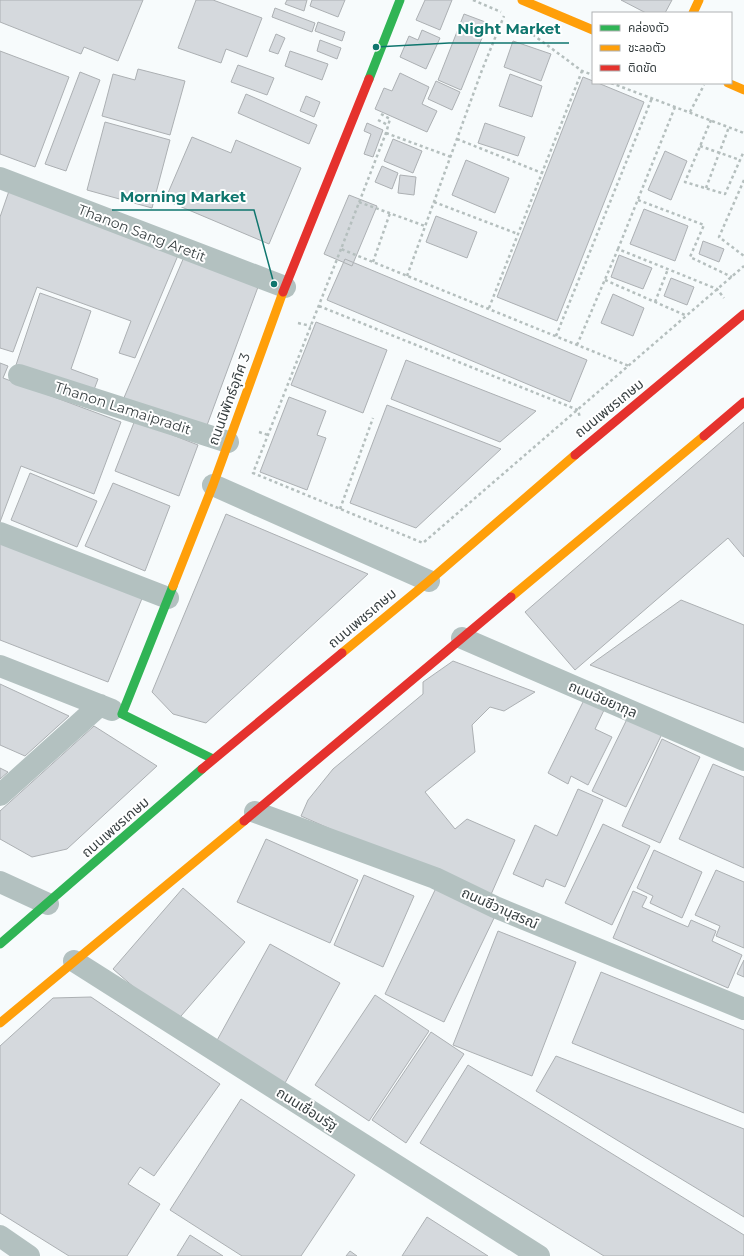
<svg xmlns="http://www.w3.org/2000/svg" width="744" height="1256" viewBox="0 0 744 1256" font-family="Montserrat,'Noto Sans Thai',sans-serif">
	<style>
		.building { fill: #d5d9dd; stroke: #acb0b3 }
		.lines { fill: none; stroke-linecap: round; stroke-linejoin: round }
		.path { stroke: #b5bfbe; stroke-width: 2.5; stroke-dasharray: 3 3; stroke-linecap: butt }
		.street { stroke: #b3c1c0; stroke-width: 22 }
		.fast { stroke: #30b455; stroke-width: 9 }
		.slow { stroke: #ff9f0a; stroke-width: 9 }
		.jam { stroke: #e5322d; stroke-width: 9 }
		.labels { text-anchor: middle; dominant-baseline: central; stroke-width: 4; stroke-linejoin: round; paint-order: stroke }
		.street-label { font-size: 14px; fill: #373f41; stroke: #fff }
		.leader { fill: none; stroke: #0f766e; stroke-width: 1.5 }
		.callout-dot { fill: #0f766e; stroke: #fff; stroke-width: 1.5 }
		.callout-label { font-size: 15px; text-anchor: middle; font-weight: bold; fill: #0f766e; stroke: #fff; stroke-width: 4; stroke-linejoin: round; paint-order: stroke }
	</style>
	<rect width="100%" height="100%" fill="#f7fbfc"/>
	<!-- building -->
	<path class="building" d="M0,0H143L118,61L84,47L81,54L0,22Z
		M196,0H213L262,18L247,57L226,49L221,63L178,48Z
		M287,0H307L304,11L285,4Z
		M312,0H345L338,17L310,6Z
		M425,0H452L440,30L416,20Z
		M621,0H672L665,13H646Z
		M275,8L315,23L312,32L272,17Z
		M464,14L488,23L461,90L438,80Z
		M318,22L345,32L342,41L315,31Z
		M422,30L440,38L426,69L400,57L409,36L418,40Z
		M276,34L285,38L278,54L269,51Z
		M320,40L341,48L337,59L317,51Z
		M513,41L551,54L541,81L504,67Z
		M0,51L69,77L35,167L0,154Z
		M290,51L328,64L322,80L285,66Z
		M238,65L274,78L267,95L231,82Z
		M138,69L185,81L170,135L102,116L113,74L135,80Z
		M80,72L100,80L66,171L45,164Z
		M400,73L429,87L422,104L437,111L427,132L375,109L384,88L392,91Z
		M510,74L542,86L532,117L499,106Z
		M583,77L593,81V83H598L644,102L557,321L497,297Z
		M436,81L460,92L452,110L428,99Z
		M246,94L317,125L309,144L238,113Z
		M306,96L320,102L314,117L300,111Z
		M105,122L170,140L152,208L87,190Z
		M367,123L383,130L373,157L364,154L371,134L364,131Z
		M485,123L525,137L518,156L478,143Z
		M192,137L231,153L236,140L301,168L269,244L165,200Z
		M393,139L422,151L413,173L384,161Z
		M665,151L687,161L671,200L648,190Z
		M466,160L509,178L495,213L452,195Z
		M382,166L398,173L392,189L375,182Z
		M400,175L416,177L414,195L398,193Z
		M9,191L179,253L135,358L119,353L131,321L37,287L13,352L0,348V217Z
		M349,195L377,206L352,266L324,254Z
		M644,209L688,226L675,261L630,244Z
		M436,216L477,232L467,258L426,242Z
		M703,241L724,249L719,262L699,254Z
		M619,255L652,268L643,289L611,277Z
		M184,257L258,287L206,428L123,400Z
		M345,259L587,360L570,402L327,300Z
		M671,278L694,287L687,305L664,296Z
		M40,293L91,311L71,369L98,379L92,395L15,368Z
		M613,294L644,308L633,336L601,323Z
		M316,322L387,350L363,413L291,385Z
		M406,360L536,411L500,442L391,399Z
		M0,363L8,366L3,378L121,422L94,494L21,466L0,522Z
		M289,397L326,411L317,435L326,438L307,490L260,472Z
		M387,405L501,449L416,528L350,503Z
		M135,420L198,445L179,496L115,471Z
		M744,422V557L728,538L575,670L525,612Z
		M30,473L97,501L77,547L11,520Z
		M113,483L170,506L145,571L85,546Z
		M226,514L368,574L206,723L173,714L152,692Z
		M0,542L143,596L108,682L0,640Z
		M681,600L744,625V723L590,665Z
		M453,661L535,692L504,711L490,707L472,725L475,752L425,792L455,829L467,819L515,840L489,899L301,816L308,800L333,769L423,694V682Z
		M0,684L69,716L25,756L0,745Z
		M585,698L605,708L595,729L612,737L588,785L571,776L568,784L548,773Z
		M628,717L662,734L626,807L592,791Z
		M94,726L157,766L67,849L32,857L0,839V811Z
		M662,739L700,757L660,843L622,826Z
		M713,764L744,777V868L679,839Z
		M0,768L8,772L0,779Z
		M578,789L603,800L565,887L546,879L543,887L513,874L535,825L557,836Z
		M603,824L650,846L612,925L565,903Z
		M266,839L358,880L330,943L237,902Z
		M654,850L702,872L682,918L650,903L653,896L637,888Z
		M716,870L744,882V948L716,936L720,926L695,915Z
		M364,875L414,896L383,967L334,945Z
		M183,888L245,942L175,1023L113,969Z
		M436,888L495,916L444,1022L385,994Z
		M633,891L647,897L642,907L688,927L691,920L716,931L712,941L742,955L728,988L613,938Z
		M498,931L576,962L532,1076L453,1045Z
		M270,944L340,983L285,1083L215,1044Z
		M744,960V977L737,974Z
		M601,972L744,1030V1113L572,1043Z
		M375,995L429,1031L369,1121L315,1085Z
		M91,997L220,1084L154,1176L140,1167L128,1184L160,1204L127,1256H69L0,1213V1046L53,998Z
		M431,1032L464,1054L406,1143L372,1120Z
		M556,1056L744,1129V1217L536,1091Z
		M468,1065L744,1235V1256H604L420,1143Z
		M241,1099L355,1175L301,1256H242L170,1210Z
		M427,1217L488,1256H402Z
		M190,1235L223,1256H177Z
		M350,1251L357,1256H346Z"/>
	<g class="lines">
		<!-- path -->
		<path class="path" d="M473,0L501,12
			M528,31L582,71L593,75
			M611,83L744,133
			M690,112L704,85
			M381,114L390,119L386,133L341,249L629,366
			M378,120L388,125
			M711,120L685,182L725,194L744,151
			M386,133L451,157
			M457,139L542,173
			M700,146L740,160
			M744,180L719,237L744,256
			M706,188L729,127
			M638,200L704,225L690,257L732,277
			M359,202L425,226
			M434,202L518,234
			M341,249L253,473L423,543L744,266
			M618,249L675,107
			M373,262L390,213
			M407,276L482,70L504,16
			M605,280L687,316
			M655,302L668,269
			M319,306L578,410L580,418
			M489,308L582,71
			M298,323L311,326
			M556,336L652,98
			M577,345L618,249L717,289L724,298
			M259,432L268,435
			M340,509L373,418"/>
		<!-- street -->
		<path class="street" d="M0,178L285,287
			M19,375L228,442
			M213,485L429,581
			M0,533L168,598
			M462,638L744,760
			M0,666L112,710
			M0,795L100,705
			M255,812L435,878L495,907L744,1009
			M0,882L48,904
			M74,961L539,1256
			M0,1236L29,1256"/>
		<!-- fast -->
		<path class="fast" d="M369,79L400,0
			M173,586L122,714L213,759
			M0,944L202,769"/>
		<!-- slow -->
		<path class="slow" d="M522,0L593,30
			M693,13L699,0
			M728,83L744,90
			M173,586L213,485L283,292
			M511,597L704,436
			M342,653L429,581L575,455
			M0,1023L244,821"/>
		<!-- jam -->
		<path class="jam" d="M283,292L369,79
			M704,436L744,402
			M575,455L744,314
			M202,769L342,653
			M244,821L511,597"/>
	</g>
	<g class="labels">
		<!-- street labels -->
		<g class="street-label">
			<text transform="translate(142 233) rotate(21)">Thanon Sang Aretit</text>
			<text transform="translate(229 399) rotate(-70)">ถนนนิพัทธ์อุทิศ 3</text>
			<text transform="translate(123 408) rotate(18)">Thanon Lamaipradit</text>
			<text transform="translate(609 408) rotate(-39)">ถนนเพชรเกษม</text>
			<text transform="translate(362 618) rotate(-40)">ถนนเพชรเกษม</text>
			<text transform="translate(603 699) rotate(23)">ถนนฉัยยากุล</text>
			<text transform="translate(115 827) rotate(-41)">ถนนเพชรเกษม</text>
			<text transform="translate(500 908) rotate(24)">ถนนชีวานุสรณ์</text>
			<text transform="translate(307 1109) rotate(32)">ถนนเชื่อมรัฐ</text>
		</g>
	</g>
	<!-- callouts -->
	<path class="leader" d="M376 47L449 43H569M274 284L254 210H112"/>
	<g class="callout-dot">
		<circle cx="376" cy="47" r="4"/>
		<circle cx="274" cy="284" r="4"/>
	</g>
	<g class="callout-label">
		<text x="509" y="34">Night Market</text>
		<text x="183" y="202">Morning Market</text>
	</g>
	<!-- legend -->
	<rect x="592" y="12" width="140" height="72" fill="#ffffff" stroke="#afb2b3"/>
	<rect x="600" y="25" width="20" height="6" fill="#30b455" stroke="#afb2b3"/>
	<text x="628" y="32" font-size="12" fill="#373f41">คล่องตัว</text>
	<rect x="600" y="45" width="20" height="6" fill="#ff9f0a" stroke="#afb2b3"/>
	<text x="628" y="52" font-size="12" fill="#373f41">ชะลอตัว</text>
	<rect x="600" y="65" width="20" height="6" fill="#e5322d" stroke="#afb2b3"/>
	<text x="628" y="72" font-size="12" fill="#373f41">ติดขัด</text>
</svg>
